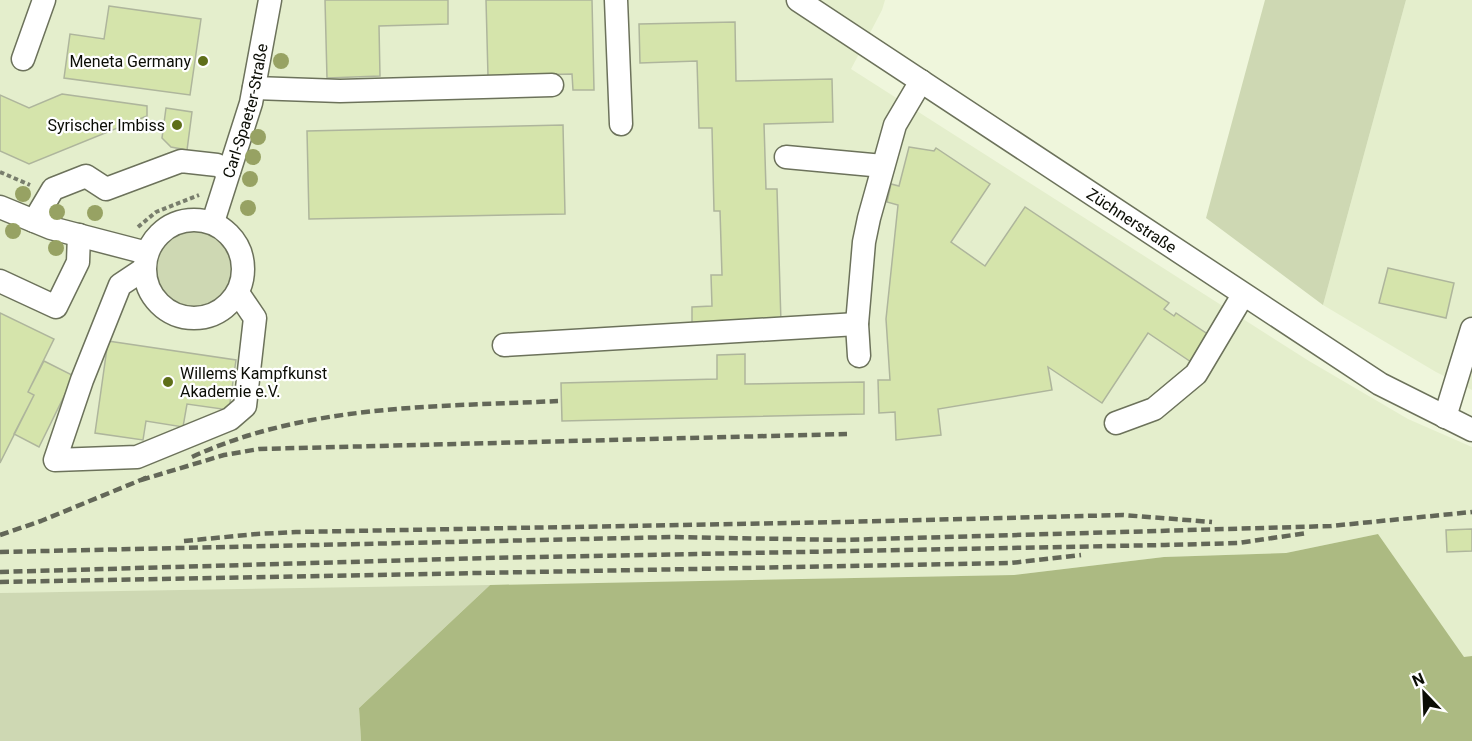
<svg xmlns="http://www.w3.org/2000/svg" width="1472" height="741" viewBox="0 0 1472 741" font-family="Roboto,sans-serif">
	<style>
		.built { fill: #e4eecc }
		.green { fill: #ced8b3 }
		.forest { fill: #acba82 }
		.building { fill: #d5e4ab; stroke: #aeb59c; stroke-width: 1.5 }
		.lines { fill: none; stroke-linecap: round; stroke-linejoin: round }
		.minor-casing { stroke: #6c725b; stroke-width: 25 }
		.path { stroke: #787d6c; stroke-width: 4; stroke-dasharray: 4.5 3; stroke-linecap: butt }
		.minor { stroke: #fff; stroke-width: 22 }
		.rail { stroke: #636758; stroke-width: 4.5; stroke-dasharray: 9 4.5; stroke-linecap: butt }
		.tree { fill: #97a263 }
		.poi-dot { fill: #5e6e19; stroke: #fff; stroke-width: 2 }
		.labels { text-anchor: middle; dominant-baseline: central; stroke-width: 4.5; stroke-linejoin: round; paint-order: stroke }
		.poi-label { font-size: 16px; fill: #0b0d05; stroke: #fff; text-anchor: end }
		.street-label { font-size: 16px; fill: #0b0d05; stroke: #fff }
	</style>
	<rect width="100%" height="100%" fill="#eff6dc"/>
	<!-- built -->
	<path class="built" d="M0,0H885L882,10L851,69L1309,361L1408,419L1472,447V656L1464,658L1378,534L1286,553L1164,557L1014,575L261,590L0,593Z
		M1406,0H1472V390L1436,372L1323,305Z"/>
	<!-- green -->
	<path class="green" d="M1265,0H1406L1323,305L1206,218Z
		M157 269a38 38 0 1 1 76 0a38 38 0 1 1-76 0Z
		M490,585L359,708L361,741H0V593Z"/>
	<!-- forest -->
	<path class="forest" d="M1378,534L1464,657L1472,656V741H361L359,708L490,585L1014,575L1164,557L1286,553Z"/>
	<!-- building -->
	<path class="building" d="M325,0H448V24L379,26L380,76L327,78Z
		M486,0H592L594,90H573L572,74L488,76Z
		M109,6L201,19L190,95L64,78L70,34L104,39Z
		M735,22L736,81L832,79L833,122L764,124L766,189H777L781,323L692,330V307L712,306L711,275H722L720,211H714L712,128H699L697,61L640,63L639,24Z
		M62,94L147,106V116L29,164L0,151V95L29,108Z
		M166,108L192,112L187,150L171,147L162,138Z
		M563,125L565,214L309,219L307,131Z
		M909,147L934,151L936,148L990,184L951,242L985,266L1025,207L1169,303L1164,309L1174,316L1176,313L1215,339L1197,366L1148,333L1102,403L1048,367L1052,390L938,409L941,435L896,440L895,412L879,413L878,380H890L886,319L898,205L887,202L891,184L899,186Z
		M1388,268L1454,283L1446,318L1379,303Z
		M0,313L54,339L28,392L34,395L0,463Z
		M108,341L236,360L229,410L187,404L183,427L146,421L143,440L95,433Z
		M745,354V384L864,382V414L562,421L561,383L717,379V355Z
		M44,361L74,376L39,447L14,434L34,395L28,392Z
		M1472,529V551L1447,552L1446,530Z"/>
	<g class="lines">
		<defs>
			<g id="minor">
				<path d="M616,0L621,124"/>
				<path id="s1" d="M798,0L1380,384L1472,430"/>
				<path d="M23,59L44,0"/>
				<path d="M254,88L340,91L552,85"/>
				<path d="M786,157L883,166"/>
				<path d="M0,207L51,228L147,253"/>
				<circle cx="194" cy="269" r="49"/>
				<path d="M34,221L53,189L86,176L106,189L181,161L217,165L229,171"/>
				<path id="s2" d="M213,222L251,103L270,0"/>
				<path d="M144,269L120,285L82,380L55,460L137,457L230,419L245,406L255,318L238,293"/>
				<path d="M0,281L56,307L78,262L79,235"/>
				<path d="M504,345L857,324"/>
				<path d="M859,356L857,324L864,242L869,218L895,125L921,81"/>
				<path d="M1445,417L1472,329"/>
				<path d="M1116,423L1154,409L1196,374L1243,295"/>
			</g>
		</defs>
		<!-- minor casing -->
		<use href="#minor" class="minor-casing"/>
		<!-- path -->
		<path class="path" d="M0,172L30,185
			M138,227L156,212L199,195"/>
		<!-- minor -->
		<use href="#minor" class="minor"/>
		<!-- rail -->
		<path class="rail" d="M192,457C307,404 434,407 558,401
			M141,480L224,455L259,449L847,434
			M0,535L41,521L148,477
			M184,541L257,534L296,532L841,522L1123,515L1212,522
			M0,552L674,537L842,540L1331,526L1472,512
			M0,572L486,558L1165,545L1238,543L1307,533
			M0,582L1011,563L1081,555"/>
	</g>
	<!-- trees -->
	<g class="tree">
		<circle cx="281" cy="61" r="8"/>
		<circle cx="258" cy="137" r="8"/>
		<circle cx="253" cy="157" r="8"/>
		<circle cx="250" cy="179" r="8"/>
		<circle cx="23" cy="194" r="8"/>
		<circle cx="248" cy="208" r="8"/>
		<circle cx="57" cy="212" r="8"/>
		<circle cx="95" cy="213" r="8"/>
		<circle cx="13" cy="231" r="8"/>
		<circle cx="56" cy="248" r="8"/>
	</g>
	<!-- markers -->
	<g class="poi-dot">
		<circle cx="203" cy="61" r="6"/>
		<circle cx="177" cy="125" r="6"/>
		<circle cx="168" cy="382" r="6"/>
	</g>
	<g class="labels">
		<!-- poi labels -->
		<g class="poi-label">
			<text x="191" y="61">Meneta Germany</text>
			<text x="165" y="125">Syrischer Imbiss</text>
			<text x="180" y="373" text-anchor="start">Willems Kampfkunst<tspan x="180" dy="18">Akademie e.V.</tspan></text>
		</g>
		<!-- street labels -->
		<g class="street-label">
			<text stroke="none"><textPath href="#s2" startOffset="116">Carl-Spaeter-Straße</textPath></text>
			<text stroke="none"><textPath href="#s1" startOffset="400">Züchnerstraße</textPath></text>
		</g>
	</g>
	<!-- north arrow -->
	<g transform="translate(1424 693) rotate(337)" stroke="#ffffff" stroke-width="4.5" paint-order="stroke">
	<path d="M0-4.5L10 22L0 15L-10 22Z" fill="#0b0d05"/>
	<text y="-9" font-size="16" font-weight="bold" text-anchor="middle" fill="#0b0d05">N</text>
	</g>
</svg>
